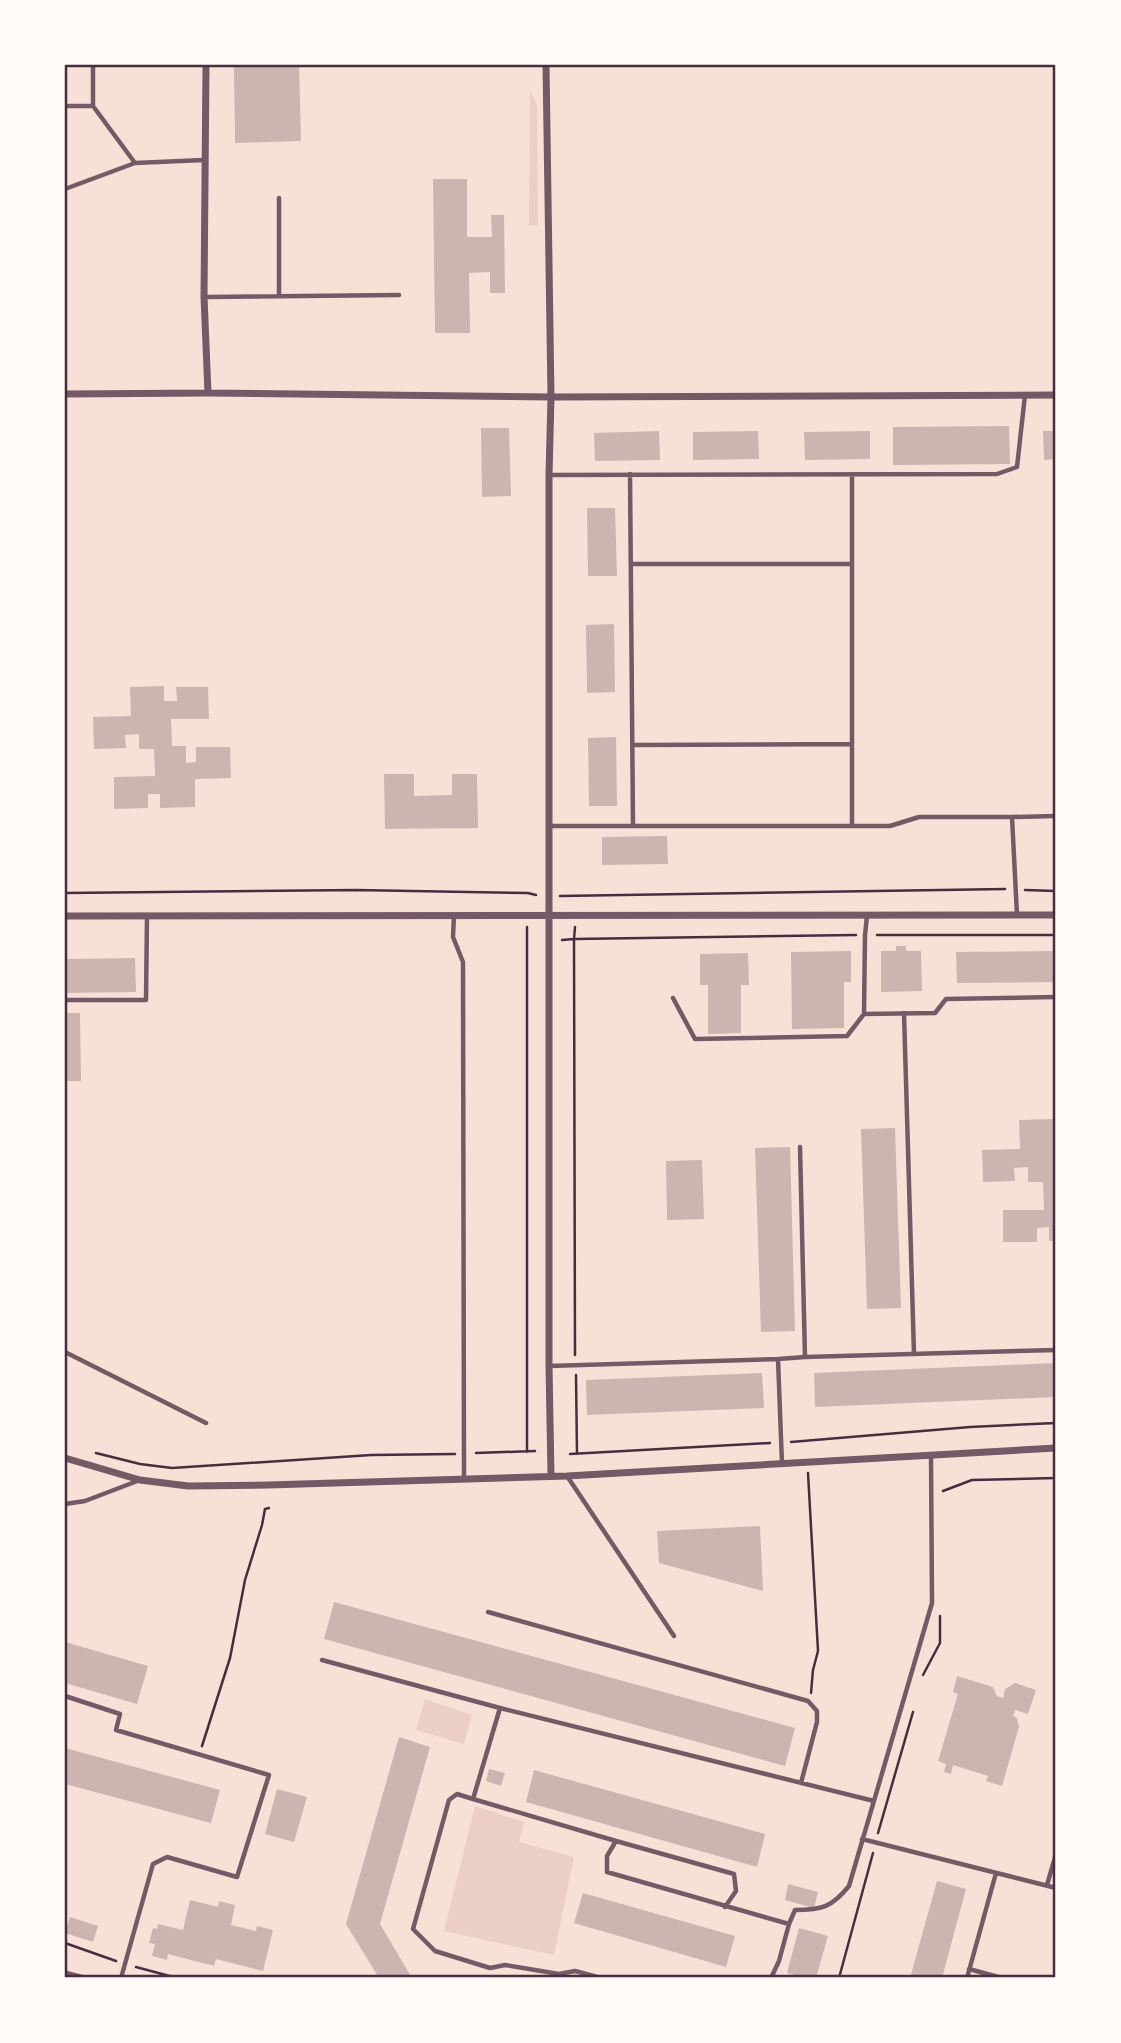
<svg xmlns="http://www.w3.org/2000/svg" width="1121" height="2043" viewBox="0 0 1121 2043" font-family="'Source Sans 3',sans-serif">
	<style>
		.green { fill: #ebcfc5 }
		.building { fill: #ccb4b1 }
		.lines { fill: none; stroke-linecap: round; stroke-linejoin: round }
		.path { stroke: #4a2c40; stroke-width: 2.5 }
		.service { stroke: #755966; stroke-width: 4.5 }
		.minor { stroke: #755966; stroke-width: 7 }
		.neatline { fill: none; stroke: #4a2c40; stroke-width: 2.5 }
	</style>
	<rect width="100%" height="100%" fill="#f7e1d7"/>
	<!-- green -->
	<path class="green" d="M530,90L537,105L538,225L529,226Z
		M425,1699L472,1715L464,1744L416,1730Z
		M475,1806L524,1822L519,1842L574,1857L554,1955L444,1931Z"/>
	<!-- building -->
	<path class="building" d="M234,65H299L301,141L235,143Z
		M433,179H467V237H492L491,215H504L505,293H490V272L469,273L470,333H435Z
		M1009,426L1010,464L893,465V427Z
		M481,428H509L511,496L482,497Z
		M659,431L660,460L595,461L594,433Z
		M758,431L759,459L693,460V432Z
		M870,431V459L805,460L804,432Z
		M1043,431H1056V459L1044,460Z
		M587,508H615L617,576H588Z
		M614,624L615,692L587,693L586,625Z
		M164,686V701H177L176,687H208L209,719H171L172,746H186V763L196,762V747H230L231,778L195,779V807L160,808V794H148V808L114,809V777L155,776L154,749H139V734L125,735L126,748L94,749L93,717L131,716L130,687Z
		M616,737L617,806H589L588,738Z
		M384,774H414V796L452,795V774H477L478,828L385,829Z
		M667,836L668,864L602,865V837Z
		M896,946H906V951H921L922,991L881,992V951H896Z
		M851,951V982H844V1028L792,1029L791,952Z
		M1056,951V982L957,983L956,952Z
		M748,953L749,985H741V1033L708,1034V985H700V954Z
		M135,958L136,992L65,993V959Z
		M65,1013H80L81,1081H65Z
		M1053,1119V1134H1056V1241H1049V1227L1037,1228V1242H1003V1210H1044L1043,1182H1028V1167L1014,1168L1015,1181L983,1182L982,1150L1020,1149L1019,1120Z
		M895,1128L901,1308L867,1309L861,1129Z
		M790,1147L795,1331L761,1332L755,1148Z
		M702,1160L704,1219L667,1220L666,1161Z
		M1056,1363V1397L815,1407L814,1373Z
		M762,1373L764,1408L587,1415L586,1380Z
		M760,1526L763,1591L659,1563L657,1531Z
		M334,1602L795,1728L785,1766L324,1639Z
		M65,1642L148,1666L137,1704L65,1683Z
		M957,1676L993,1687L997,1696L1003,1698L1005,1689L1015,1683L1036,1690L1028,1714L1015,1710L1013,1716L1017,1718L1019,1727L1002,1786L986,1781L988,1776L953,1765L951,1774L944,1772L946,1764L938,1761L958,1694L953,1692Z
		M399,1737L430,1747L380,1924L412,1978H379L346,1924Z
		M65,1748L220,1790L211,1823L65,1784Z
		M489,1769L505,1773L501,1786L486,1781Z
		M534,1770L765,1834L757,1867L526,1802Z
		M277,1789L307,1797L294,1842L265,1834Z
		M937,1881L966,1889L942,1978H910Z
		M788,1884L818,1892L814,1908L785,1900Z
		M583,1893L735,1936L726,1967L574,1923Z
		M190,1900L218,1907L219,1901L235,1905L231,1925L256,1931L257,1926L273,1930L263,1971L216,1959L214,1966L168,1954L167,1960L152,1956L155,1944L149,1943L153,1928L157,1929L158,1924L183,1930Z
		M70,1917L98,1926L93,1942L65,1933Z
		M799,1928L828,1936L816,1978H805L787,1973Z"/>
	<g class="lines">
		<!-- path -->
		<path class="path" d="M1025,890L1056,891
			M65,893L356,890L528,893L536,895
			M560,896L1005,889
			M575,927L574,939L856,935
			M877,935H1056
			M562,940L574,939L575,1355
			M576,1375L577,1454
			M791,1442L970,1427L1056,1423
			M527,1452V927
			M96,1453L140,1464L172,1468L371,1455L455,1454
			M476,1453L535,1451
			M570,1454L770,1443
			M808,1473L818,1651L813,1670L811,1693
			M943,1491L972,1480L1056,1478
			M923,1675L940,1643V1616
			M202,1746L230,1658L245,1580L262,1525L265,1509L269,1508
			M878,1833L913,1712
			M65,1943L116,1961
			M136,1967L177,1978
			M839,1978L873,1853"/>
		<!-- service -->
		<path class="service" d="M65,106H93V65
			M135,163L204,160
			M65,189L135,163L93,106
			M279,198V296
			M205,297L399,295
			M549,475L997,474L1017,467L1025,395
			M631,564H852
			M632,745L852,744
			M550,826H633L630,474
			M633,826H890L919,817H1012
			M852,826V475
			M454,915L453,937L463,962L464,1479
			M1017,915L1012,817L1056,816
			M867,916L865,935L864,1014L935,1013L946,999L1056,997
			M673,998L695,1039L847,1036L864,1014
			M65,1000H146L147,915
			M904,1013L914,1354
			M65,1352L206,1423
			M805,1357L1056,1350
			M549,1366L778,1359
			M782,1464L778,1359L805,1357L800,1147
			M567,1476L674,1636
			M65,1504L85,1501L140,1480
			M488,1612L808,1701L817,1711V1722L801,1783
			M322,1660L500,1708L874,1801
			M65,1696L120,1714L116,1730L269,1775L237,1877L167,1857L153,1864L121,1978
			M500,1708L473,1799L457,1794L449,1800L413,1929L435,1951L490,1968L505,1965L559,1974L558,1978
			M473,1799L616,1841
			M862,1839L1056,1888
			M1047,1885L1056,1854
			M725,1907L736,1891L734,1874L616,1841L607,1856V1872L789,1924L795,1910C822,1910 832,1907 849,1886L932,1603L931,1455
			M969,1969L1002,1978
			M559,1974L575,1971L601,1978
			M771,1978L779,1961L789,1924
			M967,1978L996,1873"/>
		<!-- minor -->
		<path class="minor" d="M206,65L204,297L208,393
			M546,65L551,397L549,475V1366L551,1476
			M65,394L208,393L551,397L1056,395
			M65,916L1056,915
			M65,1458L140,1480L188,1486L268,1485L567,1476L1056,1448
			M65,1974L81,1978"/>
	</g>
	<!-- border -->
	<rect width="1121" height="2043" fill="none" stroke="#fffaf5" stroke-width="133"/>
	<rect x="66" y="66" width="988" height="1910" class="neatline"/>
</svg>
